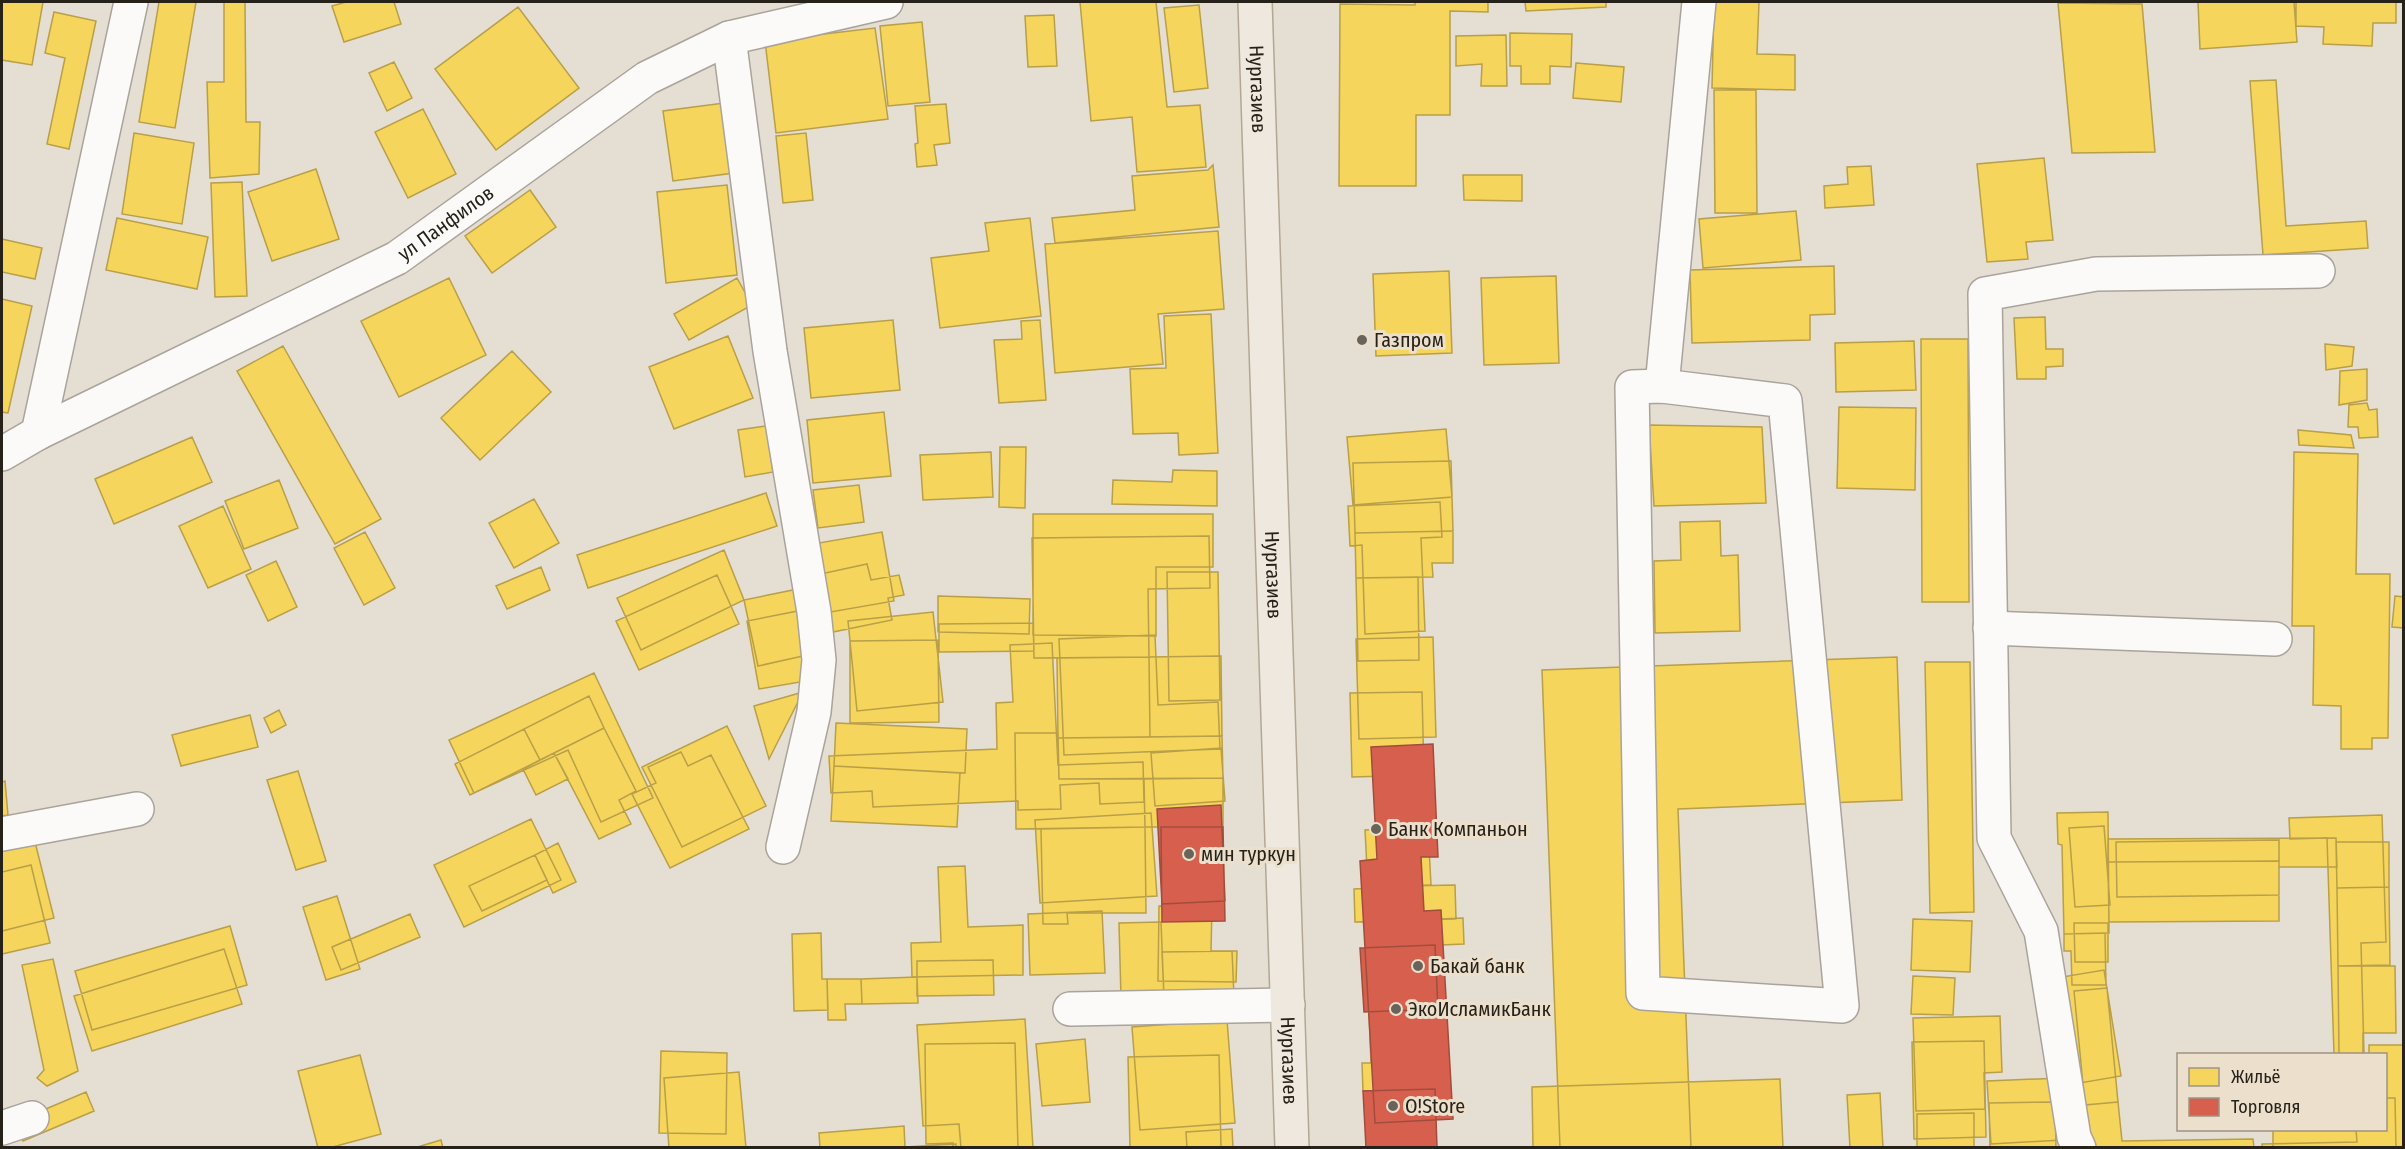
<svg xmlns="http://www.w3.org/2000/svg" width="2405" height="1149" viewBox="0 0 2405 1149" font-family="'Fira Sans Condensed',sans-serif">
	<style>
		.homes { fill: #f6d55c; stroke: #b89f48; stroke-width: 1.5 }
		.shops { fill: #d6604d; stroke: #a14d3e; stroke-width: 1.5 }
		.lines { fill: none; stroke-linecap: round; stroke-linejoin: round }
		.minor-casing { stroke: #a9a39b; stroke-width: 36 }
		.major-casing { stroke: #b2a792; stroke-width: 36 }
		.minor { stroke: #fbfaf8; stroke-width: 33 }
		.major { stroke: #eee8de; stroke-width: 33 }
		.poi-dot { fill: #69645b; stroke: #ece0cc; stroke-width: 2 }
		.labels { text-anchor: middle; dominant-baseline: central; stroke-width: 6; stroke-linejoin: round; paint-order: stroke }
		.street-label { font-size: 20px; fill: #26221a; stroke: #ece0cc }
		.poi-label { font-size: 20px; fill: #26221a; stroke: #ece0cc; text-anchor: start }
	</style>
	<rect width="100%" height="100%" fill="#e5ded3"/>
	<!-- homes -->
	<path class="homes" d="M2,2H43L32,65L2,60Z
		M159,2H196L175,128L139,122Z
		M224,2H245L246,122H260L259,174L210,178L207,82H224Z
		M346,2H394L401,24L344,42L332,6Z
		M1080,2H1156L1167,107L1200,105L1206,167L1137,172L1132,117L1091,121Z
		M1415,2H1488V12L1450,11V115H1416V186H1339L1340,4L1415,5Z
		M1525,2H1606V7L1526,11Z
		M1714,2H1759L1757,54L1795,55V90L1712,88Z
		M2198,2H2294L2297,42L2200,49Z
		M2296,2H2396V23H2373L2372,46L2323,44L2324,27L2296,26Z
		M2058,3L2142,4L2155,152L2072,153Z
		M1199,5L1208,88L1174,92L1164,8Z
		M518,7L579,88L496,150L435,69Z
		M54,12L96,21L69,149L47,144L65,58L45,53Z
		M1054,15L1057,66L1028,67L1025,16Z
		M922,22L930,102L888,106L880,26Z
		M875,28L888,119L776,133L765,41Z
		M1510,33L1572,34L1571,67L1550,66V84H1521V66H1510Z
		M1506,35L1507,86H1481L1482,64L1456,66V36Z
		M394,62L412,98L387,111L369,73Z
		M1576,63L1624,67L1621,102L1573,98Z
		M2276,80L2286,226L2366,221L2368,248L2263,255L2250,81Z
		M1714,90H1756L1757,213H1715Z
		M724,103L734,173L673,181L663,111Z
		M946,104L950,143L934,145L937,165L917,167L915,144L918,143L915,106Z
		M423,109L456,174L408,198L375,132Z
		M134,133L194,143L182,224L122,214Z
		M806,133L813,200L783,203L776,136Z
		M2044,158L2053,240L2026,242L2028,259L1987,262L1977,164Z
		M1213,165L1219,227L1055,243L1052,218L1135,210L1132,176L1208,170Z
		M1871,166L1874,205L1825,208L1824,186L1848,184L1847,167Z
		M316,169L339,239L272,261L248,192Z
		M1463,175H1522V201L1464,200Z
		M242,182L247,296L215,297L211,183Z
		M727,185L737,275L666,283L657,192Z
		M530,190L556,227L492,273L465,236Z
		M1796,211L1801,260L1703,268L1699,219Z
		M117,218L208,237L197,289L106,270Z
		M1030,218L1041,316L940,328L931,258L989,251L985,223Z
		M1218,231L1224,309L1158,314L1163,364L1055,373L1045,244Z
		M2,239L42,248L35,279L2,272Z
		M1834,266L1835,314L1810,315V340L1692,343L1690,270Z
		M1449,271L1452,353L1376,356L1373,274Z
		M1556,276L1559,363L1484,365L1481,278Z
		M449,278L486,355L399,397L361,321Z
		M737,278L752,305L689,340L674,314Z
		M2,299L32,306L8,413L2,412Z
		M1211,314L1218,453L1179,455L1178,433L1133,434L1130,369L1166,368L1164,316Z
		M2045,317L2046,349H2063V366L2046,367V379H2017L2014,318Z
		M893,320L900,390L811,398L804,328Z
		M1040,320L1046,400L999,403L994,340L1022,339L1021,321Z
		M728,336L753,398L674,429L649,367Z
		M1921,339H1968L1969,602H1922Z
		M1914,341L1916,390L1836,392L1835,343Z
		M2325,344L2354,347L2352,366L2326,370Z
		M283,346L381,519L335,544L237,371Z
		M512,351L551,392L480,460L441,418Z
		M2367,369V400L2339,405L2340,371Z
		M2367,403L2369,410L2377,409L2378,437L2359,438L2358,427H2348L2349,405Z
		M1839,407L1916,408L1915,490L1837,488Z
		M884,412L891,476L813,483L807,420Z
		M1649,425L1762,427L1766,503L1654,506Z
		M766,426L773,472L745,477L738,430Z
		M1446,429L1452,497L1353,505L1347,437Z
		M2298,430L2351,435L2354,448L2299,445Z
		M192,437L212,482L114,524L95,479Z
		M1000,447H1026L1025,508L999,507Z
		M991,452L993,497L923,500L920,455Z
		M2294,452L2358,454L2356,574H2390L2388,738H2372V749H2341V706L2313,705L2314,626H2292Z
		M1451,461L1453,531L1355,533L1353,463Z
		M1173,470L1217,471V506L1112,504L1113,480L1172,482Z
		M279,480L298,528L244,549L225,501Z
		M859,485L864,522L818,528L813,490Z
		M766,493L777,526L588,588L577,555Z
		M534,499L559,543L514,568L489,523Z
		M1440,502L1442,537L1421,538L1425,631L1365,634L1362,545L1350,546L1348,506Z
		M223,506L251,569L208,588L179,526Z
		M1033,514H1213V567H1156V636L1033,635Z
		M1720,521L1721,556L1738,555L1740,631L1655,633L1654,561L1681,560L1680,522Z
		M1453,531V563H1432L1433,577L1356,578L1355,533Z
		M365,532L395,588L364,605L334,548Z
		M882,532L894,601L825,613L813,544Z
		M1209,536L1210,588L1148,589L1149,657L1034,658L1032,538Z
		M724,550L744,600L641,650L617,598Z
		M276,561L297,607L268,621L246,575Z
		M867,564L871,580L899,575L904,595L888,598L892,620L828,633L816,575Z
		M541,567L550,590L507,609L496,586Z
		M1167,572H1218L1220,700L1169,701Z
		M717,575L739,624L639,670L616,621Z
		M1418,577L1419,660L1358,661L1356,578Z
		M798,589L812,654L758,666L744,600Z
		M938,596L1030,599L1029,634L938,632Z
		M2395,596L2404,597V628L2392,627Z
		M798,611L812,680L759,689L747,621Z
		M933,612L943,702L857,711L848,621Z
		M1033,623L1034,651L939,652V624Z
		M1155,635L1158,705L1218,702L1220,749L1064,755L1059,639Z
		M1433,637L1436,737L1359,739L1356,639Z
		M938,640L939,722L850,723V641Z
		M1052,643L1058,765L1143,762L1144,802L1100,804L1099,783L1060,785L1061,809L1018,810V801L873,807L872,791L831,793L829,756L997,749L996,703L1013,702L1010,645Z
		M1221,656L1222,736L1150,737L1149,657Z
		M1149,657L1150,737L1058,738L1057,658Z
		M1897,657L1902,800L1678,809L1691,1148H1560L1542,670Z
		M1925,662H1970L1974,912L1930,913Z
		M594,673L653,798L601,822L568,750L474,793L449,740Z
		M803,692L769,759L754,706Z
		M1422,692L1424,775L1352,777L1350,693Z
		M589,696L604,728L540,760L524,729Z
		M279,710L286,725L271,733L264,718Z
		M250,715L258,747L181,766L172,735Z
		M836,723L967,729L965,773L834,766Z
		M727,726L766,806L682,847L642,767Z
		M604,728L636,791L619,800L631,824L599,839L554,753Z
		M524,729L540,760L470,795L455,764Z
		M1015,733H1058L1059,779H1144L1145,827L1016,829Z
		M1222,736L1223,778L1059,779L1058,738Z
		M1221,748L1225,801L1155,806L1151,753Z
		M681,752L688,766L711,755L749,829L670,868L632,794L656,783L648,767Z
		M554,753L568,779L536,795L523,769Z
		M834,766L960,773L957,827L831,821Z
		M298,771L326,861L296,870L267,780Z
		M1223,778V827H1145L1144,779Z
		M5,781L8,815L2,816V782Z
		M2108,812L2109,933L2064,934L2062,845L2058,844L2057,813Z
		M1151,813L1157,896L1040,903L1035,820Z
		M2382,815L2386,942L2361,943L2364,1054H2334L2327,838L2290,839L2289,818Z
		M531,819L561,880L464,927L434,865Z
		M2104,826L2110,905L2075,907L2069,828Z
		M1145,827L1146,913H1067L1068,924H1043L1041,829Z
		M1428,828L1431,885L1368,888L1365,830Z
		M2336,838L2337,867H2279V861L2108,862V839Z
		M2279,840V895L2117,897L2116,842Z
		M35,842L54,918L2,931V850Z
		M2336,842H2389V887L2337,888Z
		M558,843L576,882L553,893L535,855Z
		M535,855L547,880L482,911L469,886Z
		M2279,861V921L2109,922L2108,862Z
		M31,865L50,943L2,954V872Z
		M965,866L968,927L1023,925V975L912,977L911,943L941,942L938,867Z
		M1455,885L1456,919L1411,920L1409,886Z
		M1409,886L1411,920L1355,922L1354,889Z
		M2389,887L2390,965L2338,966L2337,888Z
		M337,896L360,969L326,980L303,907Z
		M1159,906L1212,907L1211,951H1237L1236,982L1158,981Z
		M1102,911L1105,973L1030,975L1028,914Z
		M410,914L420,937L341,970L332,947Z
		M1463,918L1464,944L1370,948L1369,922Z
		M1913,919L1972,921L1970,972L1911,970Z
		M1161,922L1164,997L1121,998L1119,923Z
		M2074,923H2108V962H2075Z
		M230,926L247,985L92,1030L75,971Z
		M821,933L822,979H827L828,1010L794,1011L792,934Z
		M2105,933L2106,985H2072L2071,951H2064V934Z
		M224,949L242,1004L92,1051L74,996Z
		M1232,951L1234,996L1164,997L1162,952Z
		M53,959L78,1071L47,1086L37,1078L44,1070L22,965Z
		M993,960L994,995L917,996V961Z
		M2338,966H2395L2396,1033H2363V1054H2339Z
		M2104,970L2121,1076L2080,1083L2062,977Z
		M1913,976L1955,978L1953,1015L1911,1014Z
		M917,977L918,1003L862,1004L861,979Z
		M827,979H861L862,1004H845L846,1020H828Z
		M2107,988L2118,1102L2085,1105L2074,991Z
		M1438,1009L1439,1037L1370,1039L1369,1012Z
		M2000,1016L2002,1072L1984,1073L1985,1109L1916,1111L1913,1018Z
		M1025,1019L1033,1148H961L959,1124L923,1126L917,1025Z
		M1227,1020L1235,1123L1140,1130L1132,1027Z
		M1433,1036L1435,1089L1363,1091L1362,1063H1371L1370,1039Z
		M1085,1039L1090,1102L1042,1106L1036,1044Z
		M1984,1041L1986,1137L1914,1139L1912,1042Z
		M1015,1043L1018,1148H953V1143L926,1144L925,1044Z
		M2369,1045H2404V1148H2273V1130H2386V1054H2369Z
		M661,1051L727,1053L726,1134L659,1133Z
		M360,1055L381,1134L329,1148H318L298,1071Z
		M1219,1055L1221,1148H1130L1128,1057Z
		M739,1072L746,1148H669L664,1078Z
		M2060,1078L2062,1140L1991,1144L1987,1081Z
		M1780,1079L1783,1148H1533L1532,1087Z
		M86,1092L94,1111L23,1141L15,1122Z
		M1880,1093L1883,1148H1850L1847,1095Z
		M2386,1098H2395L2396,1148H2262V1144L2357,1142L2356,1130H2386Z
		M2055,1102L2056,1148H1990L1989,1103Z
		M2118,1102L2122,1141L2253,1139L2254,1148H2089L2085,1105Z
		M1974,1113V1148H1917V1114Z
		M904,1126L905,1147L956,1144V1148H820L819,1133Z
		M1232,1129L1233,1148H1187L1186,1132Z
		M441,1140L443,1148H414Z"/>
	<!-- shops -->
	<path class="shops" d="M1433,744L1438,857H1421L1424,911L1441,910L1453,1119L1375,1123L1360,861L1377,859L1371,747Z
		M1221,805L1225,901L1162,904L1157,809Z
		M1161,827H1223L1225,921L1162,922Z
		M1435,945L1438,1009L1364,1012L1360,948Z
		M1435,1089L1437,1147L1366,1148L1363,1091Z"/>
	<g class="lines">
		<defs>
			<g id="minor">
				<path d="M729,38L770,351L814,612L819,660L814,712L783,847"/>
				<path d="M1662,386L1785,401L1842,1006L1643,993L1632,387Z"/>
				<path d="M1662,386L1699,2"/>
				<path d="M38,433L131,2"/>
				<path id="s1" d="M2,454L38,433L397,258L647,78L729,38L886,2"/>
				<path d="M1990,628L2275,639"/>
				<path d="M2,834L137,809"/>
				<path d="M1070,1009L1288,1005"/>
				<path d="M2,1128L32,1118"/>
				<path d="M2079,1148L2074,1137L2041,931L1994,838L1985,294L2096,274L2318,271"/>
			</g>
			<g id="major">
				<path id="s2" d="M1255,2L1292,1148"/>
			</g>
		</defs>
		<!-- minor casing -->
		<use href="#minor" class="minor-casing"/>
		<!-- major casing -->
		<use href="#major" class="major-casing"/>
		<!-- minor -->
		<use href="#minor" class="minor"/>
		<!-- major -->
		<use href="#major" class="major"/>
	</g>
	<!-- markers -->
	<g class="poi-dot">
		<circle cx="1362" cy="340" r="6"/>
		<circle cx="1376" cy="829" r="6"/>
		<circle cx="1189" cy="854" r="6"/>
		<circle cx="1418" cy="966" r="6"/>
		<circle cx="1396" cy="1009" r="6"/>
		<circle cx="1393" cy="1106" r="6"/>
	</g>
	<g class="labels">
		<!-- street labels -->
		<g class="street-label">
			<text stroke="none"><textPath href="#s2" startOffset="87">Нургазиев</textPath></text>
			<text stroke="none"><textPath href="#s1" startOffset="501">ул Панфилов</textPath></text>
			<text stroke="none"><textPath href="#s2" startOffset="573">Нургазиев</textPath></text>
			<text stroke="none"><textPath href="#s2" startOffset="1059">Нургазиев</textPath></text>
		</g>
		<!-- poi labels -->
		<g class="poi-label">
			<text x="1374" y="340">Газпром</text>
			<text x="1388" y="829">Банк Компаньон</text>
			<text x="1201" y="854">мин туркун</text>
			<text x="1430" y="966">Бакай банк</text>
			<text x="1408" y="1009">ЭкоИсламикБанк</text>
			<text x="1405" y="1106">O!Store</text>
		</g>
	</g>
	<!-- border -->
	<rect width="2405" height="1149" fill="none" stroke="#26221a" stroke-width="6"/>
	<!-- legend -->
	<rect x="2177" y="1053" width="210" height="78" fill="#ece0cc" stroke="#9d9485" stroke-width="1.5"/>
	<rect x="2189" y="1068" width="30" height="18" fill="#f6d55c" stroke="#9d9485" stroke-width="1.5"/>
	<text x="2231" y="1083" font-size="18" fill="#26221a">Жильё</text>
	<rect x="2189" y="1098" width="30" height="18" fill="#d6604d" stroke="#9d9485" stroke-width="1.5"/>
	<text x="2231" y="1113" font-size="18" fill="#26221a">Торговля</text>
</svg>
